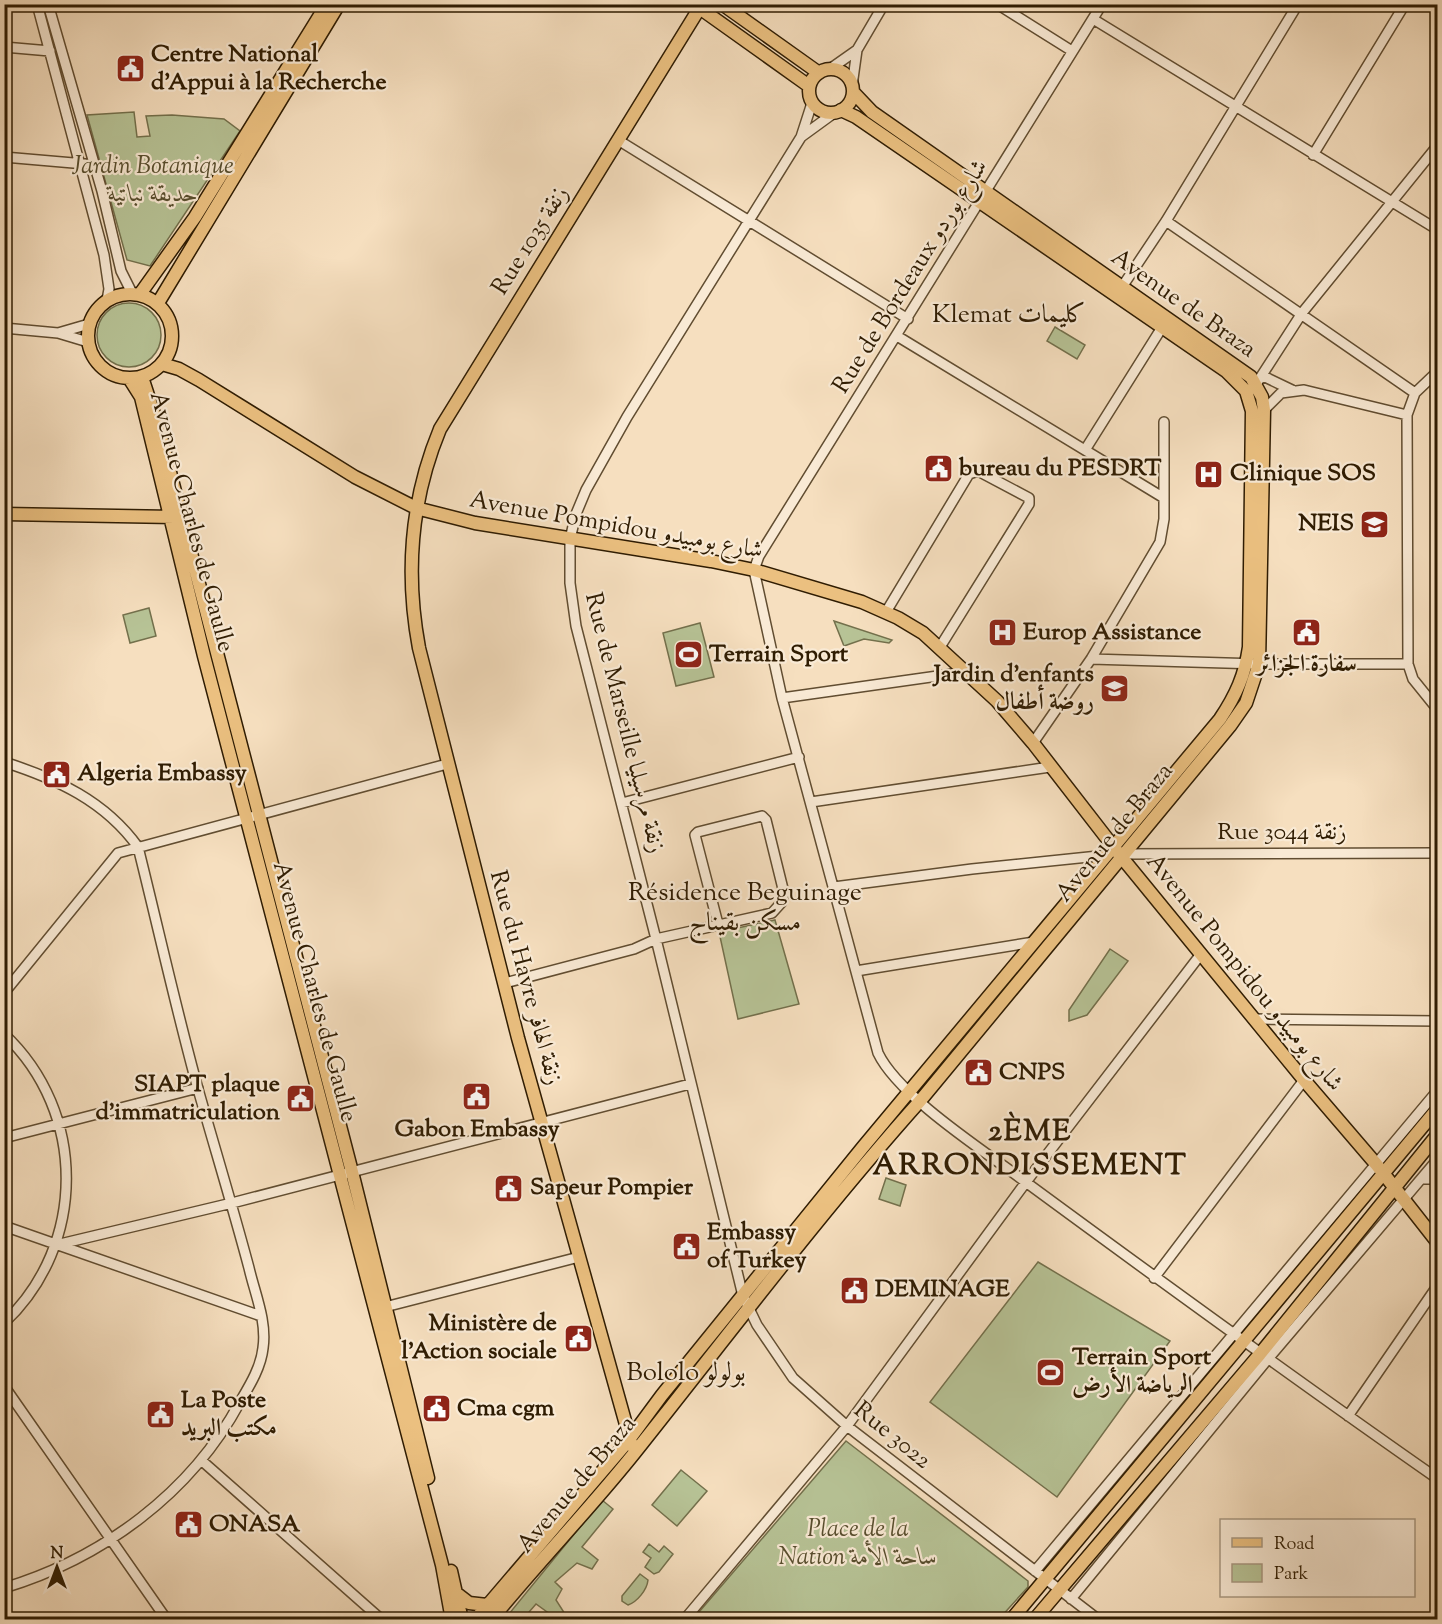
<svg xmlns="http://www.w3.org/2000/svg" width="1442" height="1624" viewBox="0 0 1442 1624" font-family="'Sorts Mill Goudy',Amiri,serif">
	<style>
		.green { fill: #b7c396; stroke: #73704c; stroke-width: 1.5 }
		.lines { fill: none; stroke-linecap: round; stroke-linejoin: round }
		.minor-casing { stroke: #614d31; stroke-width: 12 }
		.major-casing { stroke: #2f1c02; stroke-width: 15 }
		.minor { stroke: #f9ead5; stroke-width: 9 }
		.major { stroke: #ebc080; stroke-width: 12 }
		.labels { text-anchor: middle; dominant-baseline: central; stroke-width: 4.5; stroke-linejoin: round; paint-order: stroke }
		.poi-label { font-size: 24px; font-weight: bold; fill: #2f1c02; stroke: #f9ead5; text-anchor: start }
		.park-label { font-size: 24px; font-style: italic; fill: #584e2e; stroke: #f9ead5 }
		.street-label { font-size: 24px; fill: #2f1c02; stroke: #f9ead5 }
		.neighbourhood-label { font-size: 26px; fill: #2f1c02; stroke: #f9ead5 }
		.district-label { font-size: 30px; font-weight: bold; letter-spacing: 1.5px; fill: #2f1c02; stroke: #f9ead5 }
	</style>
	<rect width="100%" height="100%" fill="#f6dfbf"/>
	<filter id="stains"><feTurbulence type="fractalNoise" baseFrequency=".00333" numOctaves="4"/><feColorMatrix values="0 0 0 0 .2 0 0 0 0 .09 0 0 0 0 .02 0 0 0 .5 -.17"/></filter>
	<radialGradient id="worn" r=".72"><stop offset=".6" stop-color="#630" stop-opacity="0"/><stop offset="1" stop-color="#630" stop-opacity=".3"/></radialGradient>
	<!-- green -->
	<path class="green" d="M134,112L137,137L150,136L146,116L172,115L224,119L240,131L150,266L127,260L87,115Z
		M97 335a32 32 0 1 1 64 0a32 32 0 1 1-64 0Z
		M1055,327L1085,345L1077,359L1047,341Z
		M149,608L156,636L130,643L123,615Z
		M834,621L892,640L889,643L864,639L844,646Z
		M700,623L714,677L676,686L663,633Z
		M775,920L799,1004L738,1019L719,932Z
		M1110,949L1128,961L1087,1015L1069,1021V1010Z
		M886,1178L906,1185L900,1206L879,1199Z
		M1038,1262L1170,1341L1057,1497L930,1402Z
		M846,1441L1028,1581V1587L999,1619H693Z
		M681,1470L707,1491L677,1526L652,1505Z
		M602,1500L613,1509L582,1547L598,1560L592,1569L577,1563L555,1582L562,1589L556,1600L565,1614L557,1619L536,1604L523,1619L504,1620Z
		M649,1544L659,1552L664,1546L673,1554L659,1572L654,1574L645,1567L651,1558L643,1552Z
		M640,1574L648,1580C647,1590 637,1602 628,1605L622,1601V1596Z"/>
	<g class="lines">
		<defs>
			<path id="minor" d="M37,4L104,255L109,289L107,300
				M48,4L102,191L121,271L132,293
				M997,4L1072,51
				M1102,4L759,556L754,570L782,698L878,1053C899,1097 986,1152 1027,1183C1163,1283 1299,1382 1438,1479
				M1093,19L1438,230
				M4,47L50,51
				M830,69L857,50L884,4
				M852,86L857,50
				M812,103L801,137L627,417L586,490L576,514L570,539V583L576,626L656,939L743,1296L757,1325L793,1378L847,1426L1099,1620
				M801,137L834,113
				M618,140L908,319
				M1313,155L1405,4
				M4,157L85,164
				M1166,221L1415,393
				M1122,287L1166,221L1298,4
				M4,328L58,333L88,342
				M58,333L89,324
				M897,336L1164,498
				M1438,371L1415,393L1407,415L1408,664L1413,679L1438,710
				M1263,376L1292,390
				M1253,389L1302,313L1438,145
				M1264,410L1281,393L1304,390L1407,415
				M1085,450L1161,329
				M886,612L969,474L978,471L1029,498V504L940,647
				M1091,659L1259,664H1408
				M782,698L966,672
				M1033,743L1091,659L1160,542L1164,519V422
				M4,762C57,779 105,801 138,847C158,927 176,1009 198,1089C215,1149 233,1208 249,1268C255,1294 267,1321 263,1348C261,1367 250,1385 240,1402C191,1493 103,1558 4,1588
				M811,802L1050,767
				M622,803L799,757
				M1122,854L1438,853
				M834,887L972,869L1108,855
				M856,971L1034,942
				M505,983L634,949L656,939L772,913L782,902L784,893L766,820L762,816L698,832L695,835L718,924
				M4,993L118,853L447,764
				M1255,1019L1438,1021
				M4,1034C87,1112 87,1245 4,1323
				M4,1138L198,1088
				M1422,1179H1438
				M4,1226L261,1316
				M56,1245L232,1203L690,1084
				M1154,1278L1304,1080
				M381,1308L579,1257
				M4,1386L167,1620
				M1348,1416L1438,1285
				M201,1460L382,1620
				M1035,1571L1438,1090
				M1071,1599L1268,1359L1438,1159
				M684,1620L847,1426L1026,1182L1201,954
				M1436,1620L1438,1617"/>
			<path id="major" d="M694,4L809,86
				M722,4L819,73
				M809 91a22 22 0 1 1 44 0a22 22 0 1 1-44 0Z
				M88 336a42 42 0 1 1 84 0a42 42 0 1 1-84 0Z
				M140,294L195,217L327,4
				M158,303L339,4
				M162,364L179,369L199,380L355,477L416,508L475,523L711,561L754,570L862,602L898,618L923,633L997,701L1033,743L1119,854L1304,1080L1376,1164L1438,1243
				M142,377L158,426L352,1172L428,1478
				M129,378L141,397L204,656L442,1565L452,1620
				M4,514L174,517
				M632,1446L518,1038L419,648C405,573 411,499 440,429L702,4
				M451,1571L462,1620
				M456,1593L469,1603L487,1605
				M475,1620L628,1441L662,1395L863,1147L1220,719C1236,695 1245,675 1249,647L1252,411L1246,391L1226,371L856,117L841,110
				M491,1620C538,1562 590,1509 636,1451C730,1333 820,1213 920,1101L1230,726L1246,703L1259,664L1264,410L1262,397L1251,377L872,112L853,92
				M1011,1620L1438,1108
				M1034,1620L1260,1354L1438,1134"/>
		</defs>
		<!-- minor casing -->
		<use href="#minor" class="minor-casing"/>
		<!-- major casing -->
		<use href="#major" class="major-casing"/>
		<!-- minor -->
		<use href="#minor" class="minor"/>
		<!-- major -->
		<use href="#major" class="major"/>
	</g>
	<!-- icons -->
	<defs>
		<symbol id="civic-square" viewBox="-11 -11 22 22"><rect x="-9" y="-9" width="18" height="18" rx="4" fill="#8f2418" stroke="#f9ead5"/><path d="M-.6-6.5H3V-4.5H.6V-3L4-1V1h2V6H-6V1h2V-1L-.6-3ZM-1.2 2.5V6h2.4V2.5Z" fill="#fff"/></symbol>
		<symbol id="hospital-square" viewBox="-11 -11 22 22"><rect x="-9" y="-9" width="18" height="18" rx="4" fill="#8f2418" stroke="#f9ead5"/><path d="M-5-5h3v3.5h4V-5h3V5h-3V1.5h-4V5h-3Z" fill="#fff"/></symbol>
		<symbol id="school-square" viewBox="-11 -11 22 22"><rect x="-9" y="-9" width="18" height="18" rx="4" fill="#8f2418" stroke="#f9ead5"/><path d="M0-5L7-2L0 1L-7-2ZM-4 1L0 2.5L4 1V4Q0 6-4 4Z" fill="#fff"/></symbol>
		<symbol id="stadium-square" viewBox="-11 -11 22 22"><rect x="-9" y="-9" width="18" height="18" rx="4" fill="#8f2418" stroke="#f9ead5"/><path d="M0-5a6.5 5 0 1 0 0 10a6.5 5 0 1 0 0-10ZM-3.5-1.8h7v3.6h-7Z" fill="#fff"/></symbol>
	</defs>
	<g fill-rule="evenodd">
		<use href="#civic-square" x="114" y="52" width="33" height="33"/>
		<use href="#civic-square" x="922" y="452" width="33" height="33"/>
		<use href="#hospital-square" x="1192" y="458" width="33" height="33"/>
		<use href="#school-square" x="1358" y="508" width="33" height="33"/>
		<use href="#civic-square" x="1290" y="616" width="33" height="33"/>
		<use href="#hospital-square" x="986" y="616" width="33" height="33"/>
		<use href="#stadium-square" x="672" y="638" width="33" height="33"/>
		<use href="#school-square" x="1098" y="672" width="33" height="33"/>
		<use href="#civic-square" x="40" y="758" width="33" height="33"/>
		<use href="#civic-square" x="962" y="1056" width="33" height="33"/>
		<use href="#civic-square" x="460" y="1080" width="33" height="33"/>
		<use href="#civic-square" x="284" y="1082" width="33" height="33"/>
		<use href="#civic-square" x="492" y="1172" width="33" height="33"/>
		<use href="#civic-square" x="670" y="1230" width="33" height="33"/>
		<use href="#civic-square" x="838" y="1274" width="33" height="33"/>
		<use href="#civic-square" x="562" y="1322" width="33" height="33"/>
		<use href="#stadium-square" x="1034" y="1356" width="33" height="33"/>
		<use href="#civic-square" x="420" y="1392" width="33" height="33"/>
		<use href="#civic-square" x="144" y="1398" width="33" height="33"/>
		<use href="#civic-square" x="172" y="1508" width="33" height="33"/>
	</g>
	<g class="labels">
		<!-- poi labels -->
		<g class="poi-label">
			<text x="151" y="55">Centre National<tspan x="151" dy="28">d'Appui à la Recherche</tspan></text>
			<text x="959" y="469">bureau du PESDRT</text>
			<text x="1230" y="474">Clinique SOS</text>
			<text x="1354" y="524" text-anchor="end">NEIS</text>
			<text x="1023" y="633">Europ Assistance</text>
			<text x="709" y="655">Terrain Sport</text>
			<text x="1307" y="665" text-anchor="middle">سفارة الجزائر</text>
			<text x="1094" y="675" text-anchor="end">Jardin d'enfants<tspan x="1094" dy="28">روضة أطفال</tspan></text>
			<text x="77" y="774">Algeria Embassy</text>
			<text x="999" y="1073">CNPS</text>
			<text x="280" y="1085" text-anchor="end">SIAPT plaque<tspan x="280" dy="28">d'immatriculation</tspan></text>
			<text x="477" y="1130" text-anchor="middle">Gabon Embassy</text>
			<text x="530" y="1188">Sapeur Pompier</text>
			<text x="707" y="1233">Embassy<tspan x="707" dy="28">of Turkey</tspan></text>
			<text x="875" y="1290">DEMINAGE</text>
			<text x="557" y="1324" text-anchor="end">Ministère de<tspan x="557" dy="28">l'Action sociale</tspan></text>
			<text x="1072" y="1358">Terrain Sport<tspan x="1072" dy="28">الرياضة الأرض</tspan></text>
			<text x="181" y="1401">La Poste<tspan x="181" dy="28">مكتب البريد</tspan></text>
			<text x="457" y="1409">Cma cgm</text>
			<text x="209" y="1525">ONASA</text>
		</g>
		<!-- park labels -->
		<g class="park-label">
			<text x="153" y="167">Jardin Botanique<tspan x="153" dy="28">حديقة نباتية</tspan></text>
			<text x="858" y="1530">Place de la<tspan x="858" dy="28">Nation ساحة الأمة</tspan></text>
		</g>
		<!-- street labels -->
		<g class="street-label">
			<text transform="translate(531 241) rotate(-58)">Rue 1035 زنقة</text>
			<text transform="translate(911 277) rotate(-58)">Rue de Bordeaux شارع بوردو</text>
			<text transform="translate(1183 304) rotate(35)">Avenue de Braza</text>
			<text transform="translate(191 522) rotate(75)">Avenue Charles de Gaulle</text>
			<text transform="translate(616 526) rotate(10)">Avenue Pompidou شارع بومبيدو</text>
			<text transform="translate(624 723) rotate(76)">Rue de Marseille زنقة مرسيليا</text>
			<text transform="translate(1115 833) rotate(-51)">Avenue de Braza</text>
			<text x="1282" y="833">Rue 3044 زنقة</text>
			<text transform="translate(1244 973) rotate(51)">Avenue Pompidou شارع بومبيدو</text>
			<text transform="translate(525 978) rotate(75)">Rue du Havre زنقة الهافر</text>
			<text transform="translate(314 992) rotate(75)">Avenue Charles de Gaulle</text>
			<text transform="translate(892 1436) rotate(39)">Rue 3022</text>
			<text transform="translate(577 1485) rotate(-50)">Avenue de Braza</text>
		</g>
		<!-- neighbourhood labels -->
		<g class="neighbourhood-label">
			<text x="1009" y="315">Klemat كليمات</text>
			<text x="745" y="893">Résidence Beguinage<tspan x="745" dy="30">مسكن بقيناج</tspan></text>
			<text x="686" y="1373">Bololo بولولو</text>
		</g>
		<!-- district labels -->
		<g class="district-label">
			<text x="1030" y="1132">2ÈME<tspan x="1030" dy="34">ARRONDISSEMENT</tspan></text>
		</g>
	</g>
	<!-- margin -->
	<rect width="1442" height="1624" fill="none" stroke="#f6dfbf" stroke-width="24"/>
	<rect x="6" y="6" width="1430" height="1612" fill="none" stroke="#2f1c02" stroke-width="3"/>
	<rect x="12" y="12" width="1418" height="1600" fill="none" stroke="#2f1c02" stroke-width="1.5"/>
	<!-- legend -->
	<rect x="1220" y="1519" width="195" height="78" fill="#f9ead5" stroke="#a89881" stroke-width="1.5"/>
	<rect x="1232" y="1538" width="30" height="9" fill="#ebc080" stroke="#a89881" stroke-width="1.5"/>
	<text x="1274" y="1549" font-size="18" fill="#2f1c02">Road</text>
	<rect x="1232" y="1564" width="30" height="18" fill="#b7c396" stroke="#a89881" stroke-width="1.5"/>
	<text x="1274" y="1579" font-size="18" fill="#2f1c02">Park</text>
	<!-- north arrow -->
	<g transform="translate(57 1567)" stroke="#f9ead5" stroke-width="4.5" paint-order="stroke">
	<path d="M0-4.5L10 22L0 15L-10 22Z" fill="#2f1c02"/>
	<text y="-9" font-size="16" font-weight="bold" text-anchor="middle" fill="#2f1c02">N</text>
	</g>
	<rect width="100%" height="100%" filter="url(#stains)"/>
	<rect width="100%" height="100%" fill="url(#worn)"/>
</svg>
